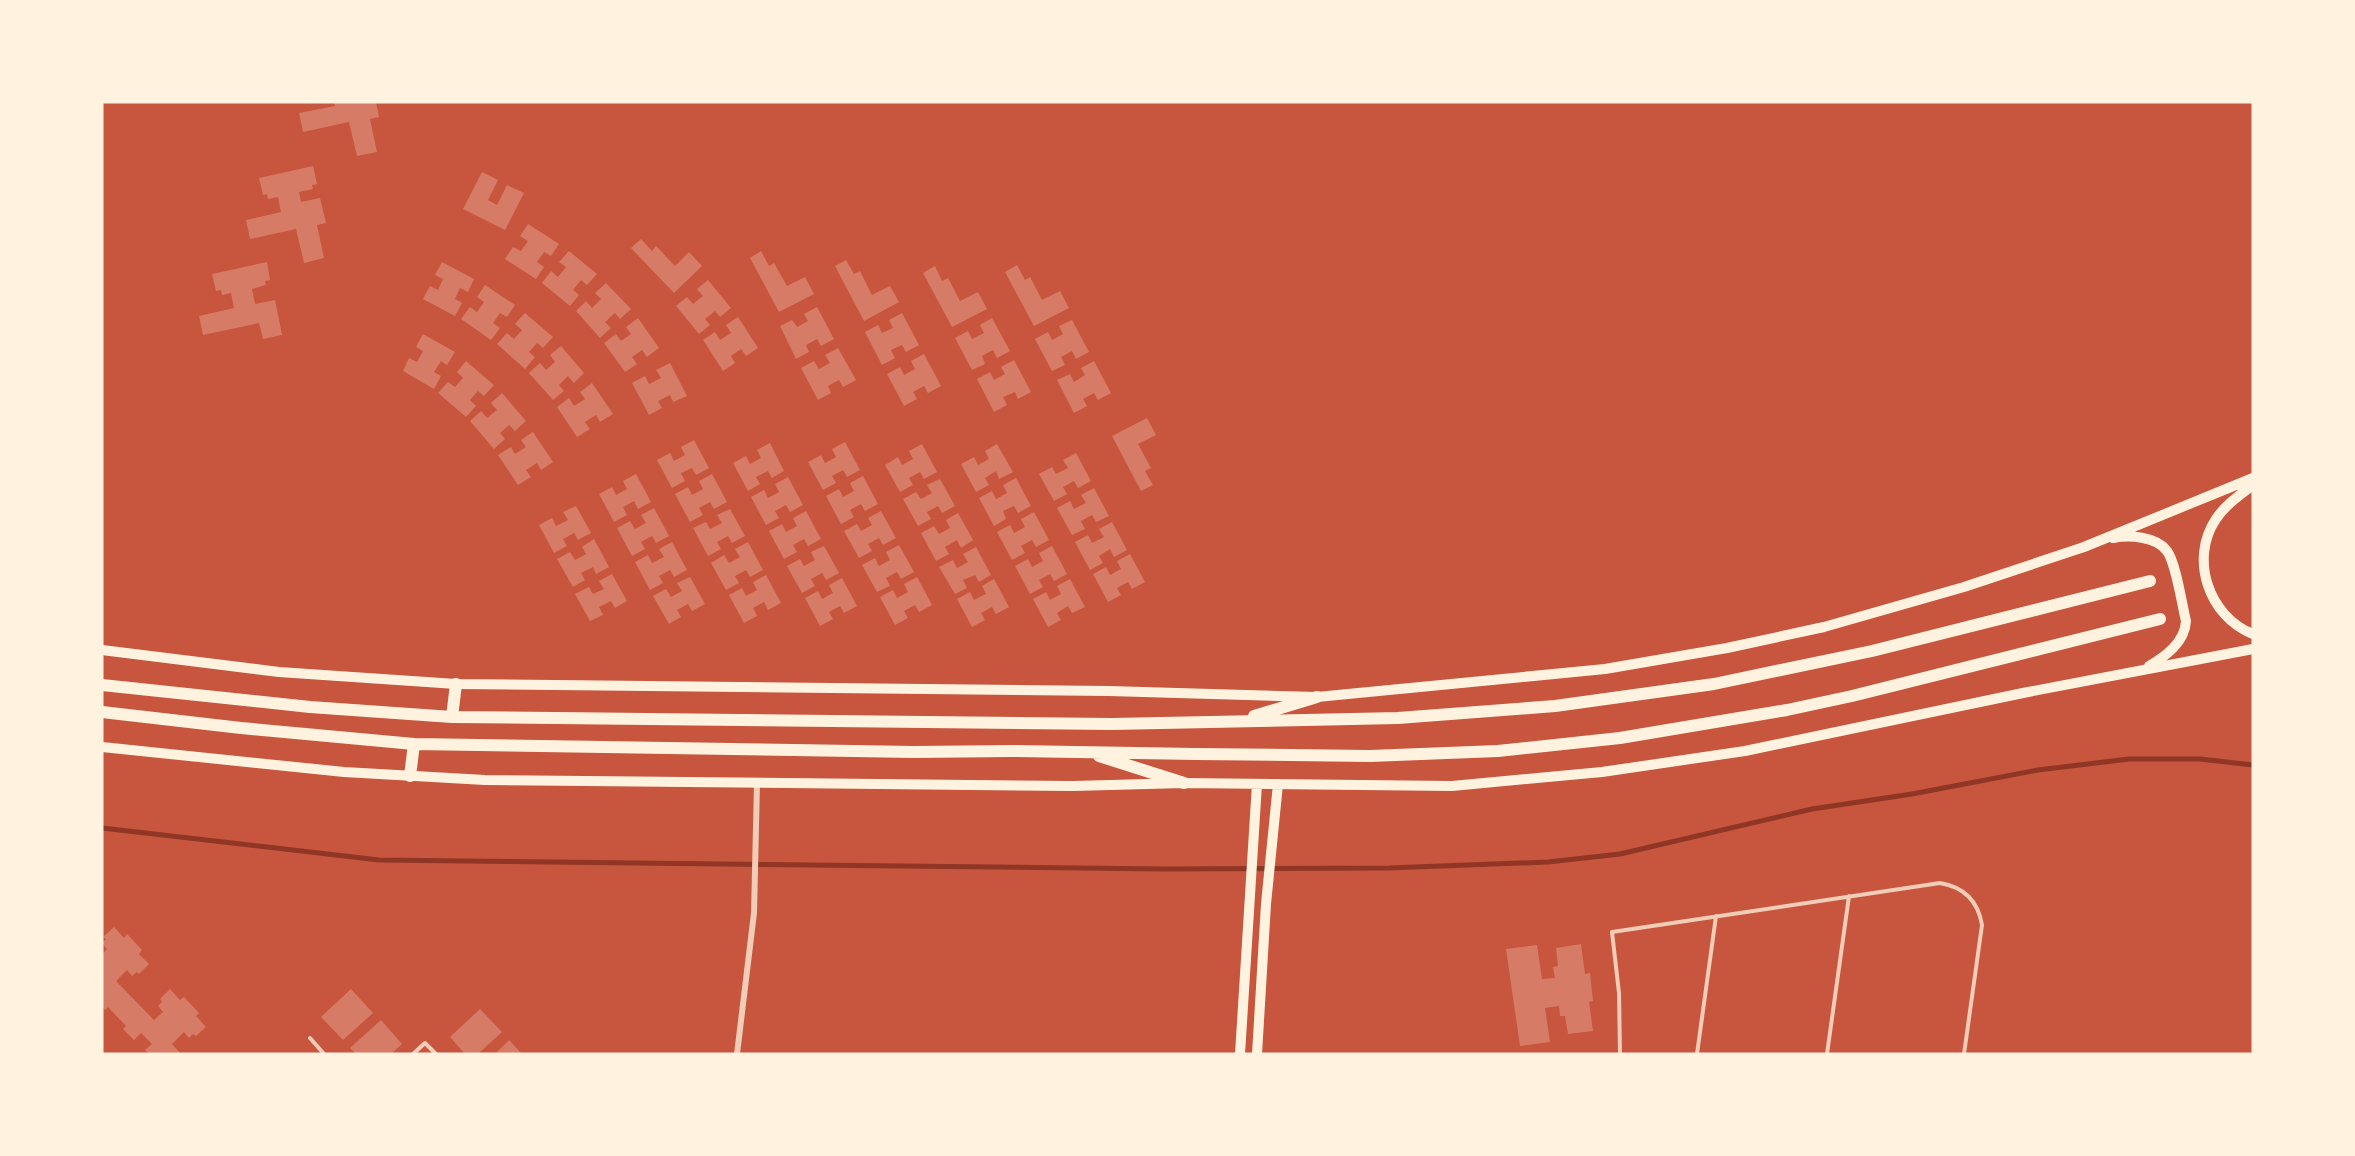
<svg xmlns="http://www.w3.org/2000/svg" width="2355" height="1156" viewBox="0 0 2355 1156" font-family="'Sofia Sans Condensed',sans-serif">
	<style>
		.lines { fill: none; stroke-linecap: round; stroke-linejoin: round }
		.stream { stroke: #8f3625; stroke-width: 5 }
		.building { fill: #d67c66 }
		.service { stroke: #f1ccb7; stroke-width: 4 }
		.minor { stroke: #f1ccb7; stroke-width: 6 }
		.secondary { stroke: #fff3e0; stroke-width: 10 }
		.primary { stroke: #fff3e0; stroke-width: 12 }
	</style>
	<rect width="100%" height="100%" fill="#c8553d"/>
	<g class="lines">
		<!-- stream -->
		<path class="stream" d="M102,828L379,860L1164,869L1389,868L1548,862L1620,854L1812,809L1912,794L2038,770L2129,759H2200L2253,765"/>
	</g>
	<!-- building -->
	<path class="building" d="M334,102H376L379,117L370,119L377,152L357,156L349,122L303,132L299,113L335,106Z
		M313,166L317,184L312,185L313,189L299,192L301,202L320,198L326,223L317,225L324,258L304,263L296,229L250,239L246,220L281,212L278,197L268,199L267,194L263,195L259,178Z
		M482,172L498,180L488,200L497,205L507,185L524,193L505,230L463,209Z
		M528,224L559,244L551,256L544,252L537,262L544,267L536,279L505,259L513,247L521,251L528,241L520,236Z
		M641,239L652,251L656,246L675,266L689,252L702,266L674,293L631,248Z
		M569,251L597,274L587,285L581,280L573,290L579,295L570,306L542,283L551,271L558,277L566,267L559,262Z
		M761,251L769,266L774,263L787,286L805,277L814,294L779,312L750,258Z
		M846,260L854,274L860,271L872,295L890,286L899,302L864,321L835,266Z
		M267,262L270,280L265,281L266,285L252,289L255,304L275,300L282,335L263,339L259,323L203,335L199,316L234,308L231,293L222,295L221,290L216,291L212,274Z
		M442,262L474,279L468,292L460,288L455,299L462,303L455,316L423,299L430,286L438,290L443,279L435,275Z
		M1017,265L1025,280L1030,277L1042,300L1060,291L1069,308L1034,326L1005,272Z
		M935,266L942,281L948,278L960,301L978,292L987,309L952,327L923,273Z
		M708,280L731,308L720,317L715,311L705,319L710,325L699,334L676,306L687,297L693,304L703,296L697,289Z
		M606,283L631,309L620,319L615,313L605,322L611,328L600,338L576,311L586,301L592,308L601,299L595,293Z
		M485,285L515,305L507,317L500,313L493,323L500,328L491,340L461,319L470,307L477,312L484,302L477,297Z
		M817,307L834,339L821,346L817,339L806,345L809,352L796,359L780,326L792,320L797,327L808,321L804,314Z
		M525,313L553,337L543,348L537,343L529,352L535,357L525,369L497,344L507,333L514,339L522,330L515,324Z
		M902,313L919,345L906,352L902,345L891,350L895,358L882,365L865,332L878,325L882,333L893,328L889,320Z
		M738,317L758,348L746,356L741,349L731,356L735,363L723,371L703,340L715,332L720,340L731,333L726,325Z
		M638,318L659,348L647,357L642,350L632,357L637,364L625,372L604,343L616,334L621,341L631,334L626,327Z
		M992,318L1010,351L997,358L993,350L982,356L985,364L972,370L955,338L968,331L972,339L984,333L980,325Z
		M1072,320L1089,352L1076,359L1072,351L1061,357L1065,365L1052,371L1035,339L1048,332L1052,340L1063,334L1059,326Z
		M423,334L455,352L447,365L441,361L434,372L441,376L434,389L403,371L409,358L417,362L423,351L416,347Z
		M561,346L584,373L574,383L568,376L559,385L564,391L553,400L529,373L540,363L546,370L555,362L550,355Z
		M838,348L856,380L843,387L839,380L828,386L831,393L818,400L801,368L814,361L819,369L830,363L825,355Z
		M924,354L941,386L928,393L924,386L913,392L917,399L904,406L887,374L900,367L904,375L915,369L911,361Z
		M1014,360L1031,392L1018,399L1015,392L1003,397L1007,405L994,412L977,379L990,372L994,380L1005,374L1001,367Z
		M466,361L494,385L484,396L478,391L470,400L476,406L466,417L438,393L448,382L455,387L463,378L457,372Z
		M1094,361L1111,393L1098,400L1094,393L1083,399L1087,406L1074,413L1057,380L1070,374L1074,382L1085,375L1081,368Z
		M670,363L687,396L673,402L670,395L658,401L662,408L649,415L632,383L645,376L649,384L661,378L656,370Z
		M592,383L613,414L600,422L596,415L585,422L590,429L577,437L557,407L569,398L574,406L585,399L580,392Z
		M502,393L526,421L515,431L509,425L500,433L505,439L494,449L470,421L481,411L487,418L497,410L491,403Z
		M1147,418L1156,435L1138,444L1151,468L1145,471L1153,485L1141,491L1112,436Z
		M533,432L553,462L541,470L537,463L526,470L531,477L518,485L498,455L511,447L515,454L526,447L521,440Z
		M694,440L709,468L696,475L692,468L681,473L685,481L672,488L657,460L670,453L674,461L685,455L681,447Z
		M845,442L860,470L847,477L843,470L832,476L836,483L823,490L808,462L821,455L825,463L836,457L832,449Z
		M770,443L784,471L772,478L768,471L756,477L760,484L748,491L733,463L746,456L750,464L761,458L757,450Z
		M922,444L937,472L924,479L920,472L909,478L913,485L900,492L885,465L898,457L902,465L913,459L909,451Z
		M997,444L1013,472L999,479L996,471L985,478L989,485L976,492L961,464L974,457L978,465L989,459L985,451Z
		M1076,453L1091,481L1078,488L1074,481L1063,487L1067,494L1054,501L1039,474L1052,467L1056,474L1068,468L1063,460Z
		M636,474L651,502L638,509L634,501L623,507L627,515L614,522L599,494L612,487L616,495L627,489L623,481Z
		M712,474L727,502L714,509L710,502L699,508L703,515L690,522L675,494L688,487L692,495L703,489L699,481Z
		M863,476L878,504L865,511L861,504L850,510L854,517L841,524L826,496L839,489L843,497L854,491L850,483Z
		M788,477L803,505L790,512L786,505L775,511L779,518L766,525L751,497L764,490L768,498L779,492L775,484Z
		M1016,478L1031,506L1018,513L1014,506L1003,511L1006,519L994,526L979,498L992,491L996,499L1007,493L1003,485Z
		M940,479L955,506L942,513L938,506L927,512L931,519L918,526L903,499L916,492L921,499L932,493L927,485Z
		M1094,488L1109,516L1096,522L1092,515L1081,521L1085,529L1072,535L1057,508L1070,501L1074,509L1086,503L1081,495Z
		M576,506L591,533L578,540L574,533L563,539L567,546L554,553L539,525L552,518L556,526L568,520L563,512Z
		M654,508L669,536L656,543L652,536L641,542L645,549L632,556L617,528L630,521L635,529L646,523L641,515Z
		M730,509L745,536L732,543L728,536L717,542L721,549L708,556L693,528L706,522L710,529L722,523L717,515Z
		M806,511L821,539L808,546L804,539L793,545L797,552L784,559L769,531L782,524L786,532L797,526L793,518Z
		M881,511L896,538L883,545L879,538L868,544L872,551L859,558L844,531L857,524L861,531L872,525L868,518Z
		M1034,512L1049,540L1036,547L1032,540L1021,546L1025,553L1012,560L997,532L1010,525L1014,533L1025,527L1021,519Z
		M958,513L973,540L961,548L957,540L945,547L949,554L936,561L921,533L934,526L939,534L950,528L946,520Z
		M1112,522L1127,550L1114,557L1110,549L1099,556L1103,563L1090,570L1075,542L1088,535L1092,543L1104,537L1099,529Z
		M594,539L609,567L596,574L593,567L581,573L585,580L573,587L557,559L570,552L575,560L586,554L582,547Z
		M672,542L687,570L674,577L670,570L659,576L663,583L650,590L635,562L648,555L652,563L664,557L659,549Z
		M748,542L763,570L750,577L746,570L735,576L739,583L726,590L711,563L724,555L729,563L740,557L735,549Z
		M899,545L914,572L901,579L897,572L886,578L890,586L877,592L862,565L875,558L879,566L890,560L886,552Z
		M824,546L839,573L826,580L822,573L811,579L815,586L802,593L787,566L800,559L804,566L815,560L811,552Z
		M1052,546L1067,574L1054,581L1050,574L1039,580L1043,587L1030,594L1015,566L1028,559L1032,567L1043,561L1039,553Z
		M976,547L991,575L979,582L975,575L963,580L967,588L955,594L939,567L953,560L957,568L968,562L963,554Z
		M1130,554L1145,582L1132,589L1128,582L1117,588L1121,595L1108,602L1093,574L1106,567L1110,575L1121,569L1117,561Z
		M612,574L627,601L615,608L611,601L599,607L603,615L590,621L575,594L589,587L593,594L604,589L599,581Z
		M766,575L781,603L768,610L764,602L753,608L757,616L744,623L729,595L742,588L746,596L757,590L753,582Z
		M690,577L705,604L692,611L688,604L677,610L681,617L669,624L653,596L666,589L671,597L682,591L677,583Z
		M917,577L932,605L919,612L915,605L904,611L908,618L895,625L880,597L893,590L897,598L908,592L904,584Z
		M842,578L857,606L844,613L840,606L829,612L833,619L820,626L805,598L818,591L822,599L833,593L829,585Z
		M994,579L1009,607L996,614L992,607L981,613L985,620L972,627L957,599L970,592L974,600L986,594L982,586Z
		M1070,579L1085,607L1072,613L1068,606L1057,613L1061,620L1048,627L1033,599L1046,592L1050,600L1061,594L1057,586Z
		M114,927L124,938L127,934L142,950L139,954L149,964L139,974L137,972L132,976L127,970L116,981L154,1020L163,1012L158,1006L162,1002L160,999L170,989L180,1000L184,997L199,1013L196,1016L206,1027L196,1036L193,1034L189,1038L184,1032L172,1044L181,1054H149L145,1050L152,1044L141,1033L134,1040L123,1029L126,1026L108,1007L105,1010L102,1007V954L107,949L102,943L106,939L103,937Z
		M1581,944L1585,974L1590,973L1593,1001L1589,1002L1593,1031L1568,1034L1565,1016H1560L1559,1006L1545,1008L1550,1042L1520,1046L1506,949L1537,945L1542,979L1555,978L1553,967L1558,966L1556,948Z
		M351,989L373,1013L343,1040L321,1017Z
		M480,1009L502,1032L478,1054H465L450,1037Z
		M381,1020L402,1044L391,1054H356L350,1048Z
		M509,1040L522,1054H495Z"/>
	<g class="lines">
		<!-- service -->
		<path class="service" d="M310,1038L324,1054
			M413,1054L425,1043L436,1054
			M1620,1054L1619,993L1612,932L1940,883C1964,887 1978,901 1982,925L1964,1054
			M1697,1054L1716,916
			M1827,1054L1849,896"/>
		<!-- minor -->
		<path class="minor" d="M737,1054L754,913L757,784"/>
		<!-- secondary -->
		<path class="secondary" d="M2253,485C2240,495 2225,505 2216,519C2189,559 2209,617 2253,634
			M2113,538C2129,535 2156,536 2167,551C2176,563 2182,605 2186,621C2185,642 2166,656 2149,666
			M102,650L279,672L456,684L1109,691L1317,697L1605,669L1727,648L1824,627L1964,587L2084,547L2253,478
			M102,747L344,772L485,780L1073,786L1184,783L1452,786L1602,772L1745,751L2023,693L2253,649
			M1240,1054L1257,784
			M1257,1054L1266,904L1278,784"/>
		<!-- primary -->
		<path class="primary" d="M102,685L310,707L452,717L1112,724L1398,718L1555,706L1714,684L1872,651L2150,581
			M102,712L241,728L414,744L914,752L1011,751L1196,754L1370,756L1498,751L1620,738L1787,710L1852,696L2160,619
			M1254,716L1317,697
			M452,717L456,684
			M1099,756L1184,783
			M410,776L414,744"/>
	</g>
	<!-- border -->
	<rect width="2355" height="1156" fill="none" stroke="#fff3e0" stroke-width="207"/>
</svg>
